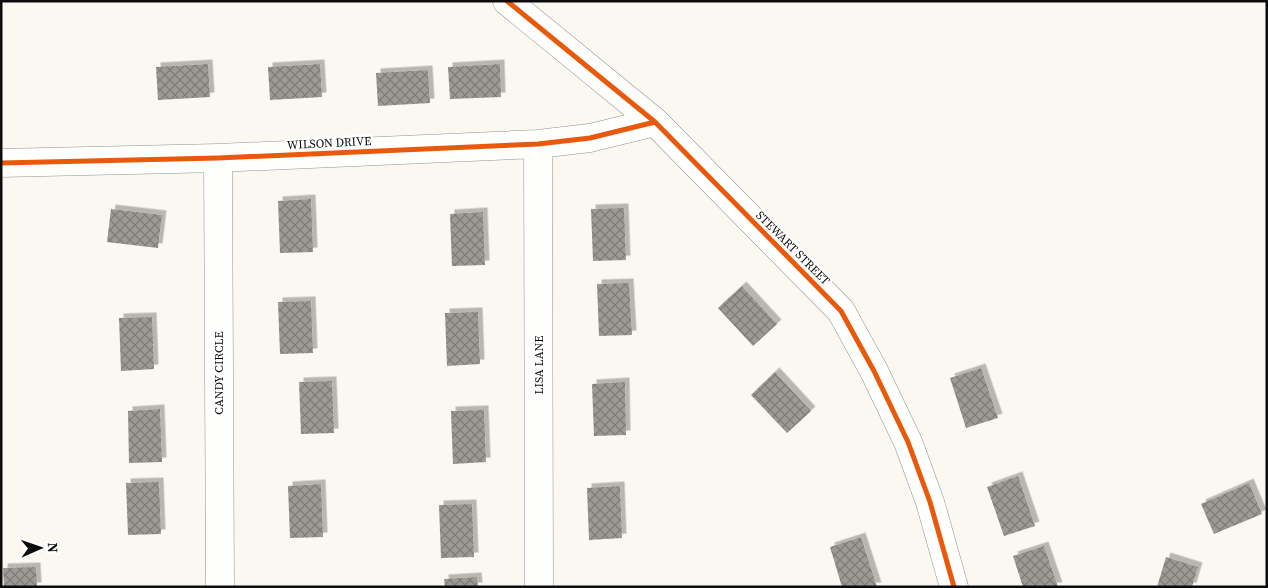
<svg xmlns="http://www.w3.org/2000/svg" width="1268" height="588" viewBox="0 0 1268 588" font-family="'Source Serif 4',serif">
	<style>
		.building { fill: url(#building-cross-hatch); filter: url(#shadow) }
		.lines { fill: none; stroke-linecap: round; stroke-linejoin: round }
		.minor-casing { stroke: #93928f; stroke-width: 29 }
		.minor { stroke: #fefefd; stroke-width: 28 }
		.cycleway-casing { stroke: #fff; stroke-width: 8 }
		.cycleway { stroke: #e8590c; stroke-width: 5 }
		.labels { text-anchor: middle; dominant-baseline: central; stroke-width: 5; stroke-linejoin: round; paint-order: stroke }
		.street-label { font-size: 12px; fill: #0c0c0c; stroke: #fff }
	</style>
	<defs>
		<pattern id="building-cross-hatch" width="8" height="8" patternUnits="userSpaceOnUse" patternTransform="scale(1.25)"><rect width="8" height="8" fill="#9d9a96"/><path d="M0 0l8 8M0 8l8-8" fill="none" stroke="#7e7c79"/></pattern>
		<filter id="shadow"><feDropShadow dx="4.5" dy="-4.5" stdDeviation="0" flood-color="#0004"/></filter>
	</defs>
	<rect width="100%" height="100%" fill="#faf8f0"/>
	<!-- building -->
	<path class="building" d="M208,64L210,97L158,100L156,67Z
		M320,64L322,97L270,100L268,67Z
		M500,64L501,97L450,99L448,67Z
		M428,70L430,103L378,106L376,73Z
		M311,199L313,252L280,253L278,201Z
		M624,208L626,260L593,261L591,209Z
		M111,209L162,215L158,248L107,242Z
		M483,212L485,265L452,266L450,214Z
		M629,283L632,335L599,336L597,284Z
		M742,286L777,324L753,346L718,308Z
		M311,301L313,353L280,354L278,302Z
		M478,312L480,364L447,366L445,313Z
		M152,317L154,369L121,371L119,318Z
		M981,368L998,418L966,428L950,378Z
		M775,372L811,411L787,433L751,395Z
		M332,381L334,433L301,434L299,382Z
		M625,382L626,435L594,436L592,384Z
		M160,409L162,462L129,463L128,411Z
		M484,410L486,462L453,464L451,411Z
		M1018,476L1035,526L1004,536L987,487Z
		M159,482L161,534L128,535L126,483Z
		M1249,483L1262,514L1214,534L1201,504Z
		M321,484L323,537L290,538L288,486Z
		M620,486L622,538L589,540L587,488Z
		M472,504L474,557L441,558L439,505Z
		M861,537L877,587H842L830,547Z
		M1044,546L1058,587H1023L1013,556Z
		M1166,557L1198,567L1192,587H1157Z
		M36,567L37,587H4L3,568Z
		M477,577L478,587H445L444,579Z"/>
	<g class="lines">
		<defs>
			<path id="minor" d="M507,1L655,122L841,311L874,371L908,442L930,502L954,587
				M538,144L539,587
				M218,158L220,587
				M1,163L218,158L538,144L590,138L655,122"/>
		</defs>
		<!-- minor casing -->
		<use href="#minor" class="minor-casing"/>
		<!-- minor -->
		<use href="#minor" class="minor"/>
		<defs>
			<path id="cycleway" d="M507,1L655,122L841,311L874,371L908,442L930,502L954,587
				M1,163L218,158L538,144L590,138L655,122"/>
		</defs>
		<!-- cycleway casing -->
		<use href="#cycleway" class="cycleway-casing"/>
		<!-- cycleway -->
		<use href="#cycleway" class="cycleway"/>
	</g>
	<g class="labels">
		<!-- street labels -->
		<g class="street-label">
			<text transform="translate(329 143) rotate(-3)">WILSON DRIVE</text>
			<text transform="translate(793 248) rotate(45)">STEWART STREET</text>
			<text transform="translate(539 365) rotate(-90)">LISA LANE</text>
			<text transform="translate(219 373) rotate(-90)">CANDY CIRCLE</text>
		</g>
	</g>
	<!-- border -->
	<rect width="1268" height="588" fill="none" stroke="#0c0c0c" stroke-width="5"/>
	<!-- north arrow -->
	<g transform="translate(40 548) rotate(88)" stroke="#ffffff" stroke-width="4" paint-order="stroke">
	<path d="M0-4L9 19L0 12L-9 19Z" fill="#0c0c0c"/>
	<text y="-8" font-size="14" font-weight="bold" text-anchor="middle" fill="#0c0c0c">N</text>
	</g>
</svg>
